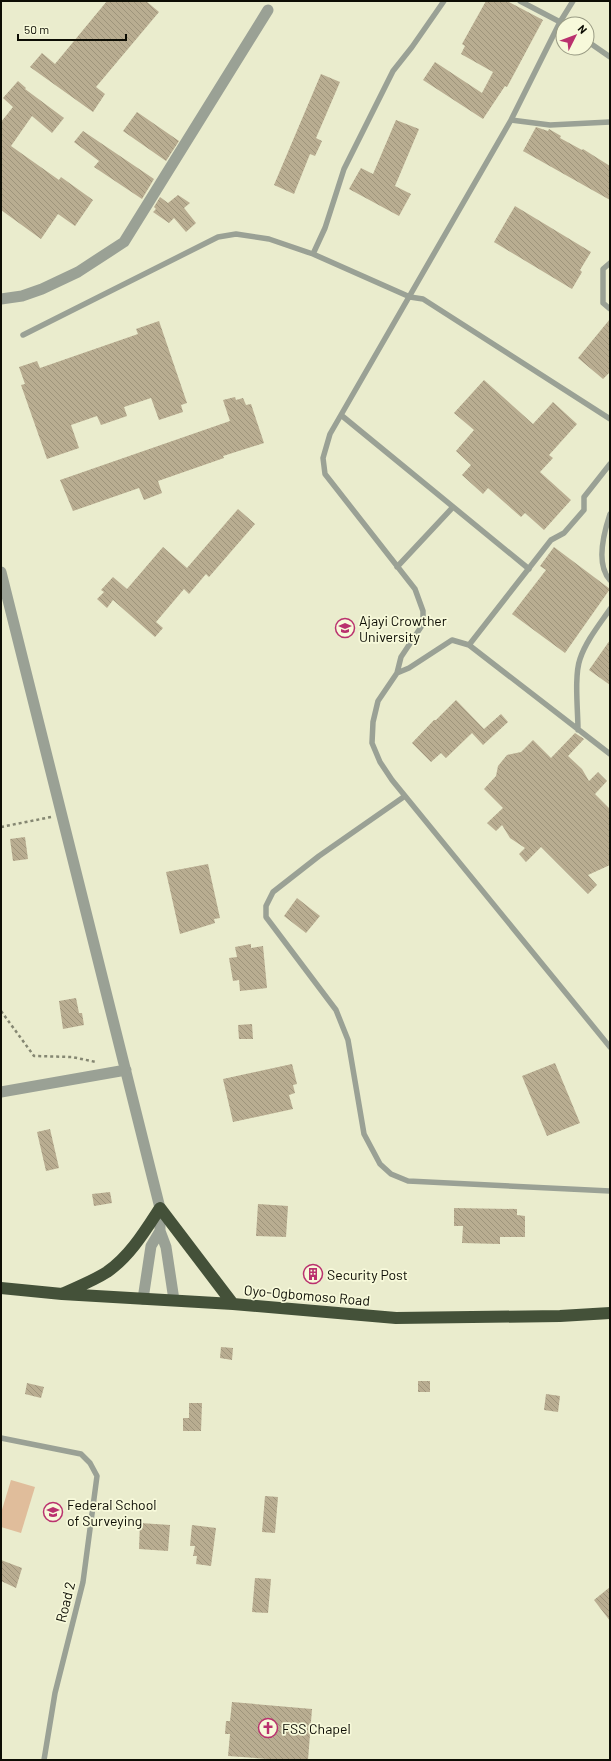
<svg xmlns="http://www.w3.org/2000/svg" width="611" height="1761" viewBox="0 0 611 1761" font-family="Barlow,sans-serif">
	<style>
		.pitch { fill: #e0bd9b }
		.building { fill: url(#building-back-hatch) }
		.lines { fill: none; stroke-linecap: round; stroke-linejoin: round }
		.path { stroke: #858772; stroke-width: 2.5; stroke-dasharray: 3 3; stroke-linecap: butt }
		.lane { stroke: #9aa195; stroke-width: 5.5 }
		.street { stroke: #9aa195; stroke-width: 11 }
		.highway { stroke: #445139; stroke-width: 12 }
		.labels { text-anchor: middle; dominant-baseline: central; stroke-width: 3.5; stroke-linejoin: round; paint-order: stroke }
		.poi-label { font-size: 14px; fill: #0d0d04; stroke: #f7f9da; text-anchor: start }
		.street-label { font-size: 14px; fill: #0d0d04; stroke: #f7f9da }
	</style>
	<defs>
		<pattern id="building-back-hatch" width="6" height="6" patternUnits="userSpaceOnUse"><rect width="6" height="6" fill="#b9ad91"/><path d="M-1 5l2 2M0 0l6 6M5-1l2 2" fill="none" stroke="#9e947b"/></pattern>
	</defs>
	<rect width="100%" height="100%" fill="#eaeccd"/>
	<!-- pitch -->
	<path class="pitch" d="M11,1480L35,1487L21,1533L1,1527V1513Z"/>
	<!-- building -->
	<path class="building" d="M107,1H146L159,12L96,87L105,94L93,112L30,67L42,53L55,64Z
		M486,1H507L543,20L507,87L505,86L483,119L423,80L435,62L482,93L493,72L461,54L465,46L462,44Z
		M321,74L340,82L316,138L322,141L315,156L310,154L294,194L274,185Z
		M18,81L26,88L25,89L64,118L52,133L32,116L11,146L59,180L61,177L93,200L75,226L58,214L41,239L1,210V122L13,107L3,98Z
		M137,112L179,141L166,161L123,131Z
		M396,120L419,129L395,186L411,194L399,216L349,189L361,168L373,174Z
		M536,127L548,131L549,129L561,136L560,138L582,150L583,149L610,166V200L523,151Z
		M83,131L154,179L142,199L94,167L99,161L74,142Z
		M178,195L190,203L184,208L196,223L186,232L174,218L169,223L153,212L156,209L154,207L160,197L168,203Z
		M515,206L591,252L580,270L582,272L572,289L494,242Z
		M610,319V372L603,379L578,358Z
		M159,321L187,403L181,405L183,412L159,420L151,398L124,407L127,416L101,425L97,416L71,425L79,448L47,459L21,385L25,384L19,367L37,361L40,368L138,334L136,329Z
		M484,380L533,424L553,402L577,424L549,455L553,458L540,472L571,500L544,530L525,513L521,517L488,488L483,494L462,475L471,465L456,451L474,430L454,413Z
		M235,397L236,400L243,398L246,405L251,404L264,443L223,456L224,458L158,481L162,493L144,500L139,488L73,511L60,480L230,421L223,400Z
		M238,509L255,524L209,577L206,574L189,594L184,589L156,622L163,628L155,637L113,600L107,608L97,599L104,592L101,590L113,577L127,589L163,547L187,568Z
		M554,547L610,589L565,653L512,614L546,570L540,566Z
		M610,640V685L589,670Z
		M456,700L484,729L501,714L508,722L483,745L472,733L446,758L441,753L431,762L412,743L434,720H436Z
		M575,733L584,739L568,756L582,769L589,781L598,772L607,781L595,794L610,809V865L588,875L597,885L588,894L541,847L526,862L519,854L525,848L510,838L502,825L496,831L487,823L503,808L484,789L496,776L498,766L507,755L521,752L533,740L551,758Z
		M25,837L28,859L13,861L10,839Z
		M208,864L220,918L214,919L215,923L180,934L166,872Z
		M297,898L320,916L306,933L284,916Z
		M251,944V948L263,946L267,988L240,991L239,980L233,981L229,958L237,957L235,947Z
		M76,998L79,1013H82L84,1025L63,1029L59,1001Z
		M252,1024L253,1039H239L238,1025Z
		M555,1063L580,1123L547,1136L522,1076Z
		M292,1064L297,1084L293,1085L295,1093L289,1095L293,1109L233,1122L223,1079Z
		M50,1129L59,1168L46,1171L37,1132Z
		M110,1192L112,1203L94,1206L92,1194Z
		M258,1204L288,1206L286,1237L256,1236Z
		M454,1208L517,1209V1215L525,1216V1237H500V1244L462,1243L463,1226H454Z
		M221,1347L233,1348L232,1360L220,1358Z
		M418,1381H430V1392H418Z
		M27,1383L44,1387L41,1398L25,1394Z
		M546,1394L560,1396L558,1412L544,1410Z
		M189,1403H202L201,1431H183V1418H189Z
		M265,1496L278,1497L275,1533L262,1532Z
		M140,1523L170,1525L168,1551L139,1549Z
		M192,1525L216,1528L211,1566L196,1564L197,1556H193L195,1546H190Z
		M1,1560L22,1568L16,1588L1,1581Z
		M255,1578L271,1579L268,1613L252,1612Z
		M610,1587V1621L594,1600Z
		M232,1702L312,1709L308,1760H281L228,1756L230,1734H225L226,1721H230Z"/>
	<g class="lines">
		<!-- path -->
		<path class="path" d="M1,827L51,817
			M1,1011L34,1056L72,1057L96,1062"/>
		<!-- lane -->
		<path class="lane" d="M520,1L562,23
			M573,1L560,22L511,120L330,434L323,458L325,474L415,589L423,611V624L401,657L397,673L378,701L373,722L372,743L380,762L392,780L610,1047
			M587,41L610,57
			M511,120L550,125L610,122
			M313,254L325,228L344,169L393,71L412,47L444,1
			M610,263L603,269V303L610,309
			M23,335L218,237L236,234L269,239L313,254L410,297L423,299L610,419
			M341,415L529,569
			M610,514C604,532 595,564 610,580
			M397,567L453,507
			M469,645L551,540L564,533L584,510V497L610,464
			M397,673L409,668L452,640L469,645L610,754
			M578,730C578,711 574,676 580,659C586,641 599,625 610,609
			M405,796L319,856L273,892L266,906V917L336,1010L348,1040L364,1134L380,1164L391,1174L408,1181L610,1191
			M1,1438L81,1454L90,1463L97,1476L83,1582L55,1693L44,1760"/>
		<!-- street -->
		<path class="street" d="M1,299L22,296L42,289L78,272L124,242L268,10
			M1,572L160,1208V1231L166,1247L174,1300
			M1,1092L126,1070
			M143,1299L151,1246L160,1231"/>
		<!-- highway -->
		<path class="highway" d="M1,1288L62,1294L233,1304L396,1318L560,1316L610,1313
			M62,1294C77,1287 93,1281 107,1272C130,1256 145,1231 160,1208L233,1304"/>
	</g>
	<!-- icons -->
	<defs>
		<symbol id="university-ring" viewBox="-11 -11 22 22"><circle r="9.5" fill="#f7f9da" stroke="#ba316e" stroke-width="1.5"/><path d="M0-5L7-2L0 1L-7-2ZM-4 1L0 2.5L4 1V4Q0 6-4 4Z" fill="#ba316e"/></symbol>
		<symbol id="building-ring" viewBox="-11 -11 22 22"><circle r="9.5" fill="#f7f9da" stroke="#ba316e" stroke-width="1.5"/><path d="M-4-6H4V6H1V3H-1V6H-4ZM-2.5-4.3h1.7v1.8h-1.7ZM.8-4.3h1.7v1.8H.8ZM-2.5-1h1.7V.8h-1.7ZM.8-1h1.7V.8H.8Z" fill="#ba316e"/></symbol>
		<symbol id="school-ring" viewBox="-11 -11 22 22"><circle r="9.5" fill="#f7f9da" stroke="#ba316e" stroke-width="1.5"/><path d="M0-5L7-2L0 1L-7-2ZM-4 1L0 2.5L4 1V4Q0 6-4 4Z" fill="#ba316e"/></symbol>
		<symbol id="church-ring" viewBox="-11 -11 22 22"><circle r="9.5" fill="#f7f9da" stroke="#ba316e" stroke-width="1.5"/><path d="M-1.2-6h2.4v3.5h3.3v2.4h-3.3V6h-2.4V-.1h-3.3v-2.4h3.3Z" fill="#ba316e"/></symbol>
	</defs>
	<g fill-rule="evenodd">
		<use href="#university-ring" x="334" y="617" width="22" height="22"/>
		<use href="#building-ring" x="302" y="1263" width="22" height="22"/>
		<use href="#school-ring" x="42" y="1501" width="22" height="22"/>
		<use href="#church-ring" x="257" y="1717" width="22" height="22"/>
	</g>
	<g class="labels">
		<!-- poi labels -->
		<g class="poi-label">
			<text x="359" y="620">Ajayi Crowther<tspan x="359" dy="16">University</tspan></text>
			<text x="327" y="1274">Security Post</text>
			<text x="67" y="1504">Federal School<tspan x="67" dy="16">of Surveying</tspan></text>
			<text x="282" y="1728">FSS Chapel</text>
		</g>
		<!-- street labels -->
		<g class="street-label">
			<text transform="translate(307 1295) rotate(5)">Oyo-Ogbomoso Road</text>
			<text transform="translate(65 1602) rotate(-76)">Road 2</text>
		</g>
	</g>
	<!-- border -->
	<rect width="611" height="1761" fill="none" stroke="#0d0d04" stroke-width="4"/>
	<!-- north arrow -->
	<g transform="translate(575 36) rotate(48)"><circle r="19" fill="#f7f9da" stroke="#999b84"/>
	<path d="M0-3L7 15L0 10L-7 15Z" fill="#ba316e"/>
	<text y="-6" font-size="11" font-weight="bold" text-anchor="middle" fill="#0d0d04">N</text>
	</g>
	<!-- scale -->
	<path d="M18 34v6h108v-6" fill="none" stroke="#0d0d04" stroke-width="2"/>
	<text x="24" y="34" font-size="12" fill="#0d0d04" stroke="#f7f9da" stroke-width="3" paint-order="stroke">50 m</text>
</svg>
